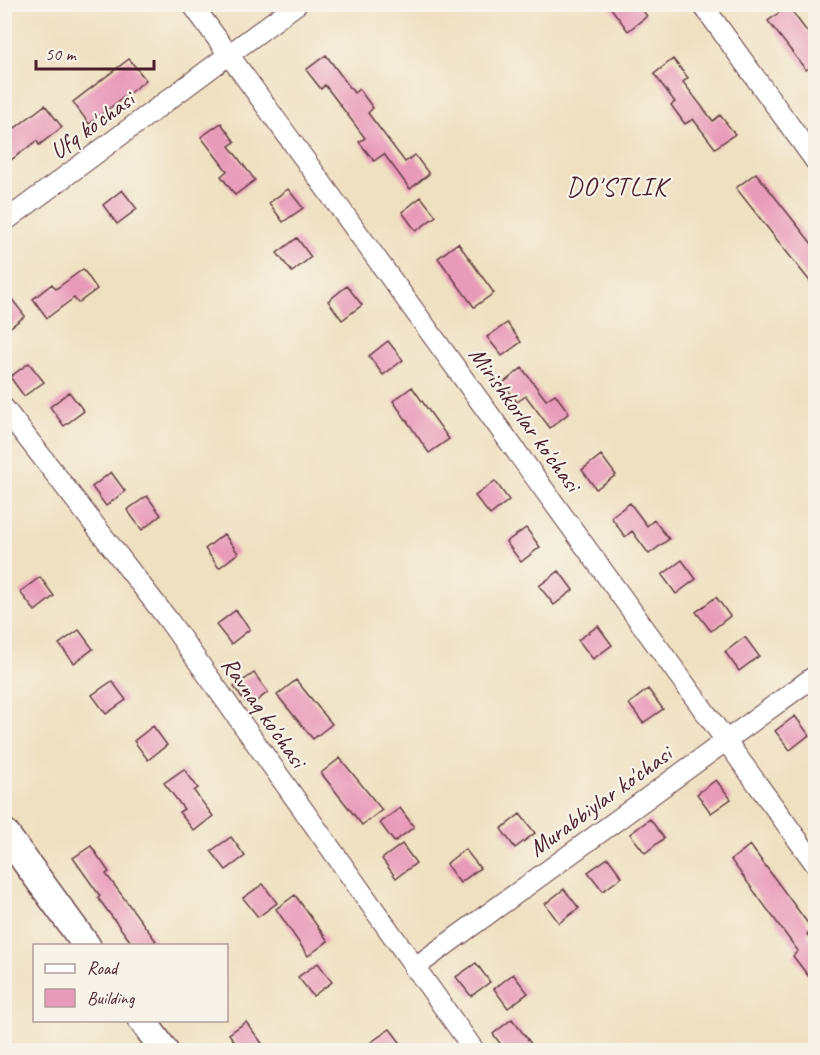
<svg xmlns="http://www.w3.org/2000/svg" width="820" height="1055" viewBox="0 0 820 1055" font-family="Caveat,sans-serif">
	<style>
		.building { fill: #e89bb9 }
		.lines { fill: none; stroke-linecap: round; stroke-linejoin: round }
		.street-casing { stroke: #633c42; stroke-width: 22 }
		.secondary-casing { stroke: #633c42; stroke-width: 30 }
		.street { stroke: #fff; stroke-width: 20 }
		.secondary { stroke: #fff; stroke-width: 27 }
		.labels { text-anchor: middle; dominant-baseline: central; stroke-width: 4.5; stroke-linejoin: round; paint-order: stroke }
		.street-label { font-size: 24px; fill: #4a1f2b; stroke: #f7f3e8 }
		.neighbourhood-label { font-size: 26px; letter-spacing: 1.5px; fill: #4a1f2b; stroke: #f7f3e8 }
	</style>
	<rect width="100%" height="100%" fill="#f7f3e8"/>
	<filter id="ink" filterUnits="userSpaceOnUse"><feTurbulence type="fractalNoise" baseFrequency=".0167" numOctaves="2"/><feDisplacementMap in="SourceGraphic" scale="12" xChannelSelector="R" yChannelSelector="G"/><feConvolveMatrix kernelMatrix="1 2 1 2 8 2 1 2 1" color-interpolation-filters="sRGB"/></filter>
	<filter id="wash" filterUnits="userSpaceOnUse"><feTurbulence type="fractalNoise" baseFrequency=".008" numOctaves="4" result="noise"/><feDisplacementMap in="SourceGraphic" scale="24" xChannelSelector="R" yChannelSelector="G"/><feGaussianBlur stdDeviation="1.35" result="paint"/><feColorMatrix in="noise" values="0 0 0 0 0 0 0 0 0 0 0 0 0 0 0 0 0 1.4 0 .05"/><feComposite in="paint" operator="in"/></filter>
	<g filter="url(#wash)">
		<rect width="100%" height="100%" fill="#efe0c1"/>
		<g id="blocks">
			<!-- building -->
			<path class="building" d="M608,4H638L647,16L628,31Z
				M788,6L811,37L816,33V63L806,70L768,21Z
				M326,55L354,93L359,89L373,108L368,113L405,162L415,155L429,174L410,189L384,154L374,161L359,142L365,138L325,85L321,89L306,70Z
				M129,59L146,80L89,124L73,102Z
				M673,59L688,78L683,82L713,121L720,115L735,134L715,148L693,119L685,124L671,105L675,102L654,74Z
				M45,105L62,127L39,145L37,141L4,165V130L12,125L15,128Z
				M221,123L235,142L229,146L255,180L235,195L221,176L227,171L201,137Z
				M756,173L816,249V289L736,188Z
				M288,189L303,208L283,222L269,203Z
				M122,190L137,209L117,224L103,205Z
				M421,197L436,216L416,231L402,212Z
				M297,238L311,257L292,272L277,253Z
				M458,243L494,293L474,307L438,258Z
				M83,269L97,289L78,303L74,298L47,318L33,299L52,284L56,289Z
				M347,286L362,305L342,320L328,301Z
				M4,289L25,316L4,332Z
				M507,323L521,342L502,356L487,337Z
				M388,341L403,360L383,375L369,356Z
				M29,363L44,382L24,396L10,377Z
				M522,368L546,400L555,394L569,413L550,428L526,396L517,402L503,383Z
				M412,387L449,439L429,453L393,401Z
				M69,392L84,411L64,426L50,407Z
				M601,455L616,475L596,489L582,470Z
				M111,472L125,491L106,506L92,487Z
				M495,481L509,500L490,515L475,496Z
				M147,496L161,515L142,530L127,510Z
				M630,503L647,526L654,520L669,539L649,554L632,531L625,537L611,517Z
				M526,528L540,547L521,562L506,542Z
				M224,534L238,553L219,568L205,549Z
				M682,560L696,579L676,594L662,575Z
				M559,571L573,590L554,605L539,586Z
				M40,577L54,596L35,611L20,592Z
				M716,597L730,616L711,631L696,612Z
				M236,610L250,629L231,644L216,625Z
				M598,626L612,645L593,659L578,640Z
				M79,630L93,649L74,663L59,644Z
				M745,637L759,656L739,671L725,652Z
				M254,673L268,692L249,707L234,687Z
				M296,680L332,724L313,739L277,695Z
				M112,681L126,700L106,714L92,695Z
				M648,689L663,709L643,723L629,704Z
				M795,716L809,735L790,750L775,731Z
				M153,726L167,745L148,760L134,741Z
				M340,758L382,810L362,825L321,773Z
				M184,769L198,788L194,791L213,816L194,831L179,812L184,809L164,783Z
				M716,780L731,799L711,813L697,794Z
				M400,808L414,827L394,842L380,823Z
				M520,814L535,833L515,848L501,829Z
				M650,819L664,838L645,853L630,834Z
				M231,837L245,856L226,870L211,851Z
				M402,844L416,863L396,878L382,859Z
				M750,845L812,929L807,934L816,946V986L793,956L798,951L731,860Z
				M91,846L109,872L106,874L156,941L149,945H133L98,898L100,896L73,858Z
				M465,849L480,868L460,883L446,864Z
				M608,858L622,877L603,891L588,872Z
				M263,884L277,903L258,917L243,898Z
				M564,889L579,908L559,923L545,904Z
				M295,895L328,941L308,956L276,909Z
				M318,963L332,982L313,996L298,977Z
				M476,963L490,982L471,996L456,977Z
				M513,974L528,993L508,1008L494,989Z
				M512,1019L536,1050H505L493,1034Z
				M246,1022L267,1050H241L229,1034Z
				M390,1029L406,1050H376L370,1043Z"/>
		</g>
	</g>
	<g filter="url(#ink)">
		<use href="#blocks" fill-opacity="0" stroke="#633c42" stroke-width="1.5"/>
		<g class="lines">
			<defs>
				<path id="street" d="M192,4L816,865
					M702,4L816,162
					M4,222L297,4
					M4,408L169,621L474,1050
					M414,968L816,675"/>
				<path id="secondary" d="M4,832L87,946
					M142,1020L164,1050"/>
			</defs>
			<!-- street casing -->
			<use href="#street" class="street-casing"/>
			<!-- secondary casing -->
			<use href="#secondary" class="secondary-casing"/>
			<!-- street -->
			<use href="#street" class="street"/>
			<!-- secondary -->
			<use href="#secondary" class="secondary"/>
		</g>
	</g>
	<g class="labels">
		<!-- street labels -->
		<g class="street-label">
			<text transform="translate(92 125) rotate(-36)">Ufq ko'chasi</text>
			<text transform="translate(525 419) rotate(54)">Mirishkorlar ko'chasi</text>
			<text transform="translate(264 712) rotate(55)">Ravnaq ko'chasi</text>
			<text transform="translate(600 801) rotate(-36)">Murabbiylar ko'chasi</text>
		</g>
		<!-- neighbourhood labels -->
		<g class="neighbourhood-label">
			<text x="617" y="186">DO'STLIK</text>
		</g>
	</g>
	<!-- margin -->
	<rect width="820" height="1055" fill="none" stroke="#f7f3e8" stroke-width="24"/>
	<!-- legend -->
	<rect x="33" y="944" width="195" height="78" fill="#f7f3e8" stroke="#b29e9c" stroke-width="1.5"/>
	<rect x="45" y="964" width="30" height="9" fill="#ffffff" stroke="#b29e9c" stroke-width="1.5"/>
	<text x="87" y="974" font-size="18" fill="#4a1f2b">Road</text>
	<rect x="45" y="989" width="30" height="18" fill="#e89bb9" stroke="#b29e9c" stroke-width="1.5"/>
	<text x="87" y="1004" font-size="18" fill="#4a1f2b">Building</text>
	<!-- scale -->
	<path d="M36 60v9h118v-9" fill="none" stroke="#4a1f2b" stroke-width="3"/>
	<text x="45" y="60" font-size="18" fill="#4a1f2b" stroke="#f7f3e8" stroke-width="4.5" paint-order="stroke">50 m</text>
</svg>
